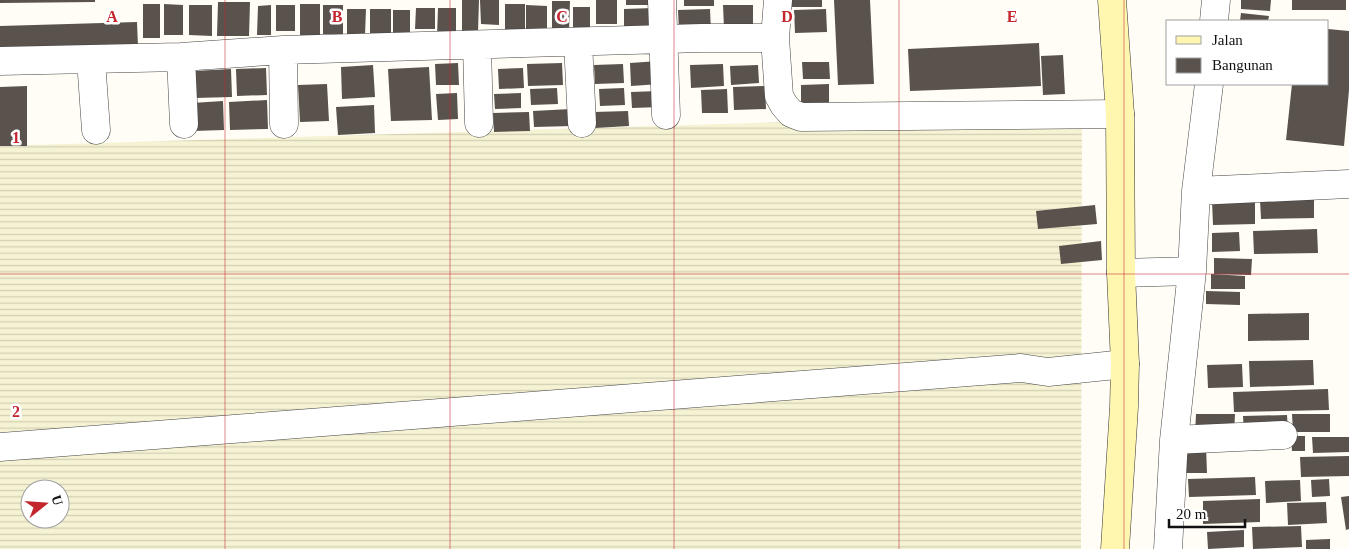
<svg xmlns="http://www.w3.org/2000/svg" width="1349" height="549" viewBox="0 0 1349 549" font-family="Georgia,serif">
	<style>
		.farmland { fill: url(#farmland-rules); fill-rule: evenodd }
		.building { fill: #5a524d }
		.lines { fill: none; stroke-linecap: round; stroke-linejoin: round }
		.street-casing { stroke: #444; stroke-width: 29 }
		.secondary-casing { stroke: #333; stroke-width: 29 }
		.street { stroke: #fff; stroke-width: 28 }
		.secondary { stroke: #fff6b0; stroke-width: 28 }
		.grid { fill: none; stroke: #c4262e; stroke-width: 1; stroke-opacity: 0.55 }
		.grid-label { font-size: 16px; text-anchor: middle; font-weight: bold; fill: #c4262e; stroke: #fff; stroke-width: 5; stroke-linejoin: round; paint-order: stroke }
	</style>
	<defs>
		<pattern id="farmland-rules" width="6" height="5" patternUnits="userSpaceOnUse" patternTransform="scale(1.25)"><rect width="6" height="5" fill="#f6f3d4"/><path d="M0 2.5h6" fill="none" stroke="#d2cfb5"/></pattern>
	</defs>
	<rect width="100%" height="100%" fill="#fffdf5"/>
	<!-- farmland -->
	<path class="farmland" d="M1082,113L1081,549H0V146ZM30,489H60V519H30Z"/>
	<!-- building -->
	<path class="building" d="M0,0H95V2L0,3Z
		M462,0H479L478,32H462Z
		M480,0H499V25L481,24Z
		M596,0H617V24H596Z
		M626,0H650V5H626Z
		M684,0H714V6H684Z
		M789,0H822V7H790Z
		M834,0H870L874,84L838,85Z
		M1241,0H1271L1270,11L1241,9Z
		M1292,0H1346V10H1292Z
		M552,1H570L569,31L552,30Z
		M218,2H250L249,36H217Z
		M143,4H160V38H143Z
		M164,4L183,5V35H164Z
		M300,4H320V35H300Z
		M505,4H525V38H505Z
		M189,5H212V36L189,35Z
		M271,5V35H257L258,6Z
		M276,5H295V31H276Z
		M323,5H343V34H323Z
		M526,5L547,6V31H526Z
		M723,5H753V28H724Z
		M573,7H590V33H573Z
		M416,8H435V29H415Z
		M438,8H456V36H437Z
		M653,8L654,32L624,33V9Z
		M347,9H366L365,35H347Z
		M370,9H391V44H370Z
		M710,9L711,32H679L678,10Z
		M826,9L827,32L795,33L794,10Z
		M393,10H410V34H393Z
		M1241,13L1269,16L1268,21H1240Z
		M137,22L138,47L0,51V26Z
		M1328,29L1349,31V90L1344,146L1286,140L1292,84H1328Z
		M1039,43L1041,86L910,91L908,49Z
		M1063,55L1065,94L1043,95L1041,56Z
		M659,61L660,84L631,86L630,63Z
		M802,62H829L830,79H803Z
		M458,63L459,85H436L435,64Z
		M562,63L563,85L528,86L527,64Z
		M623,64L624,83L595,84L594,65Z
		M723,64L724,86L691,88L690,65Z
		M373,65L375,97L342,99L341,67Z
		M758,65L759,83L731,85L730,66Z
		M429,67L432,120L391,121L388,69Z
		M266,68L267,95L237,96L236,69Z
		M523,68L524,88L499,89L498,69Z
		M231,69L232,97L195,98L194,71Z
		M327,84L329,121L300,122L298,85Z
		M829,84V109L801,110V85Z
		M27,86V146H0V87Z
		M765,86L766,109L734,110L733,87Z
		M557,88L558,104L531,105L530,89Z
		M624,88L625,105L600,106L599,89Z
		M727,89L728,113H702L701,90Z
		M659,91L660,107L632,108L631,92Z
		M457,93L458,119L438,120L436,94Z
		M521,93V108L495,109L494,94Z
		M267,100L268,129L230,130L229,102Z
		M223,101L224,130L193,131L192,103Z
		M374,105L375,133L338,135L336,107Z
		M571,109L572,126L534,127L533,111Z
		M628,111L629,126L595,128L594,112Z
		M529,112L530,131L494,132L493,113Z
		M1314,199V218L1261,219L1260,200Z
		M1255,200V224L1213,225L1212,201Z
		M1095,205L1097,224L1038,229L1036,211Z
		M1317,229L1318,253L1254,254L1253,231Z
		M1239,232L1240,251L1212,252V233Z
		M1101,241L1102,260L1061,264L1059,246Z
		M1214,258L1252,259L1251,275L1214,274Z
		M1211,274L1245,276V289H1211Z
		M1206,291L1240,292V305L1206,304Z
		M1309,313V340L1248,341V314Z
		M1313,360L1314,385L1250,387L1249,361Z
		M1242,364L1243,387L1208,388L1207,365Z
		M1328,389L1329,410L1234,412L1233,392Z
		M1196,414H1235L1234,434H1195Z
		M1292,414H1330V432H1293Z
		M1287,415L1288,431L1244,432L1243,416Z
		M1291,436H1305V451H1292Z
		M1312,437H1349V452L1313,453Z
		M1185,446H1206L1207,473H1186Z
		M1349,456V476L1301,477L1300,457Z
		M1255,477L1256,495L1189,497L1188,479Z
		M1329,479L1330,496L1312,497L1311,480Z
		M1300,480L1301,501L1266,503L1265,481Z
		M1349,496V529L1346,530L1341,497Z
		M1260,499V522L1203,524V501Z
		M1326,502L1327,523L1288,525L1287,503Z
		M1301,526L1302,547L1253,549L1252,527Z
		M1244,530V547L1208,549L1207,532Z
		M1330,539V549H1306V540Z"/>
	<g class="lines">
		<defs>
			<path id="street" d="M662,0L666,115
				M778,0L775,38L779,96L784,105L791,113L801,117L1120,114
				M1214,21L1216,0
				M578,42L582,123
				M477,45L479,123
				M283,50L284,124
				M181,57L184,124
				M91,60L96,130
				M0,61L181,57L283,50L702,38H775
				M1196,191L1349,184
				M1121,273L1192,271
				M1174,440L1283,435
				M0,447L1021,368L1048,372L1125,364
				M1168,549L1174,440L1192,271L1196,191L1209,84"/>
			<path id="secondary" d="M1112,0L1120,114L1121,273L1125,364L1124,407L1115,549"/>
		</defs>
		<!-- street casing -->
		<use href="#street" class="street-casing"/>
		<!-- secondary casing -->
		<use href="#secondary" class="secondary-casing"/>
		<!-- street -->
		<use href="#street" class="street"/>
		<!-- secondary -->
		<use href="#secondary" class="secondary"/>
	</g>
	<!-- grid -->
	<path class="grid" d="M225,0V549M450,0V549M674,0V549M899,0V549M1124,0V549M0,274H1349"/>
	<g class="grid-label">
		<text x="112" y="22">A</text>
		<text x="337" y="22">B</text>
		<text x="562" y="22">C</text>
		<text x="787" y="22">D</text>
		<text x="1012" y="22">E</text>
		<text x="16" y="143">1</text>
		<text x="16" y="417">2</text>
	</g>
	<!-- legend -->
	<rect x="1166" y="20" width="162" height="65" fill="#ffffff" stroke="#a0a0a0"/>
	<rect x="1176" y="36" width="25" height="8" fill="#fff6b0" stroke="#a0a0a0"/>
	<text x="1212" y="45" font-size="15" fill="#111111">Jalan</text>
	<rect x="1176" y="58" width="25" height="15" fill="#5a524d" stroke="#a0a0a0"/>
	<text x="1212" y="70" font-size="15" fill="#111111">Bangunan</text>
	<!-- north arrow -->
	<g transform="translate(45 504) rotate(73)"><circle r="24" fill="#ffffff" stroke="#a0a0a0"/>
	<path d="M0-4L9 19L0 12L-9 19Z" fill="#c4262e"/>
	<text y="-8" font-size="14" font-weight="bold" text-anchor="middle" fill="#111111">U</text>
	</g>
	<!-- scale -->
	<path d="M1169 519v8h76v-8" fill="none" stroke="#111111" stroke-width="2.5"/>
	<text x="1176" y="519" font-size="15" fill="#111111" stroke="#ffffff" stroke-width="4" paint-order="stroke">20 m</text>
</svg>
